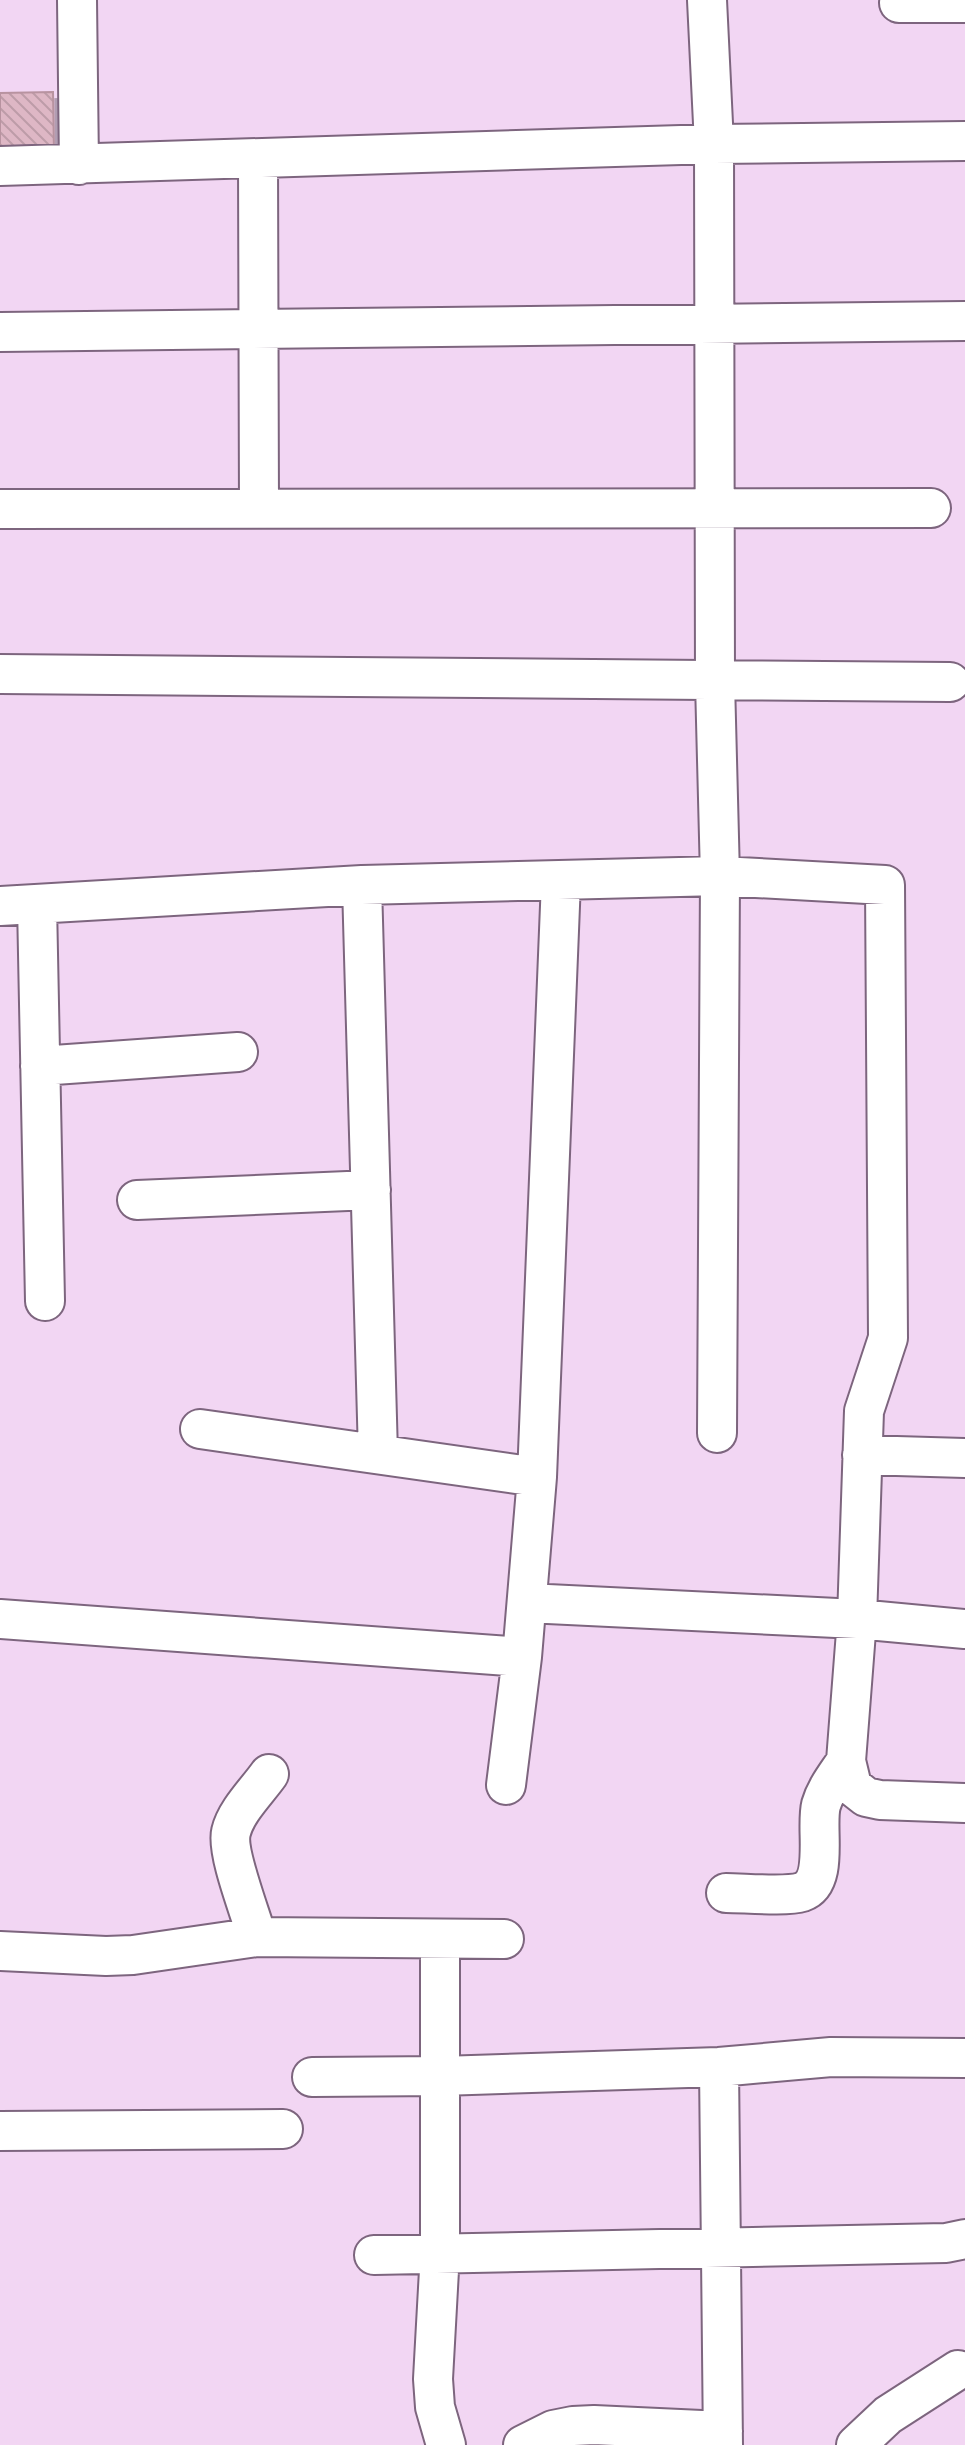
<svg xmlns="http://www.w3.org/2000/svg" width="965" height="2445" viewBox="0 0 965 2445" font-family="'Fira Sans',sans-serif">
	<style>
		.building { fill: url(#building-back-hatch); stroke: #b893a0; stroke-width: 2; filter: url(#shadow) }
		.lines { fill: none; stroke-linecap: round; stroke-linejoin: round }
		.street-casing { stroke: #7d657e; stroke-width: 42 }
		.street { stroke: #fff; stroke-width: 38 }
	</style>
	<defs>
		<pattern id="building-back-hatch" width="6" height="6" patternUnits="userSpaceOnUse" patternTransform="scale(2)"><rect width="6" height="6" fill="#deb7c5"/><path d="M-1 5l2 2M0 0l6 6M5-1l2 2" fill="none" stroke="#bd9ca8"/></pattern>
		<filter id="shadow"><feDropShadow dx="7" dy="7" stdDeviation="0" flood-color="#0004"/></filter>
	</defs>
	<rect width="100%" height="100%" fill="#f2d6f3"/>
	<!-- building -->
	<path class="building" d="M53,92L54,153H0V93Z"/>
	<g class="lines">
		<defs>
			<path id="street" d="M77,0L79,165
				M707,0L714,144L715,682L720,876L885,885L888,1338L864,1411L857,1619L846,1761L852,1786L866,1797L880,1800L965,1803
				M899,3H965
				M258,159L259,508
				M0,166L714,144L965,141
				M0,332L965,321
				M0,509L931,508
				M0,674L950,682
				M362,885L378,1454
				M37,904L45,1301
				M0,906L362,885L720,876L717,1433
				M40,1066L238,1052
				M137,1200L371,1190
				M200,1429L537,1477
				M862,1455L965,1458
				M527,1603L857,1619L965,1629
				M0,1619L522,1657
				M506,1785L522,1657L537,1477L561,881
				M726,1893C744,1893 786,1897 802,1892C830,1882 815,1828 821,1805C826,1788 837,1775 846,1761
				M257,1937C251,1915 226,1852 231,1832C236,1811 257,1791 269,1774
				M440,1940V2252L433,2379L435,2407L446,2445
				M0,1951L106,1956L133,1955L257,1937L504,1939
				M719,2067L723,2445
				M312,2077L441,2076L719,2067L831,2057L965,2058
				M0,2131L283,2129
				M374,2255L946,2243L965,2239
				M523,2445L553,2430L573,2426L594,2425L723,2431
				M856,2445L888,2415L958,2370"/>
		</defs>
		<!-- street casing -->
		<use href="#street" class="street-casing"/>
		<!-- street -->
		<use href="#street" class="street"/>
	</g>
</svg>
